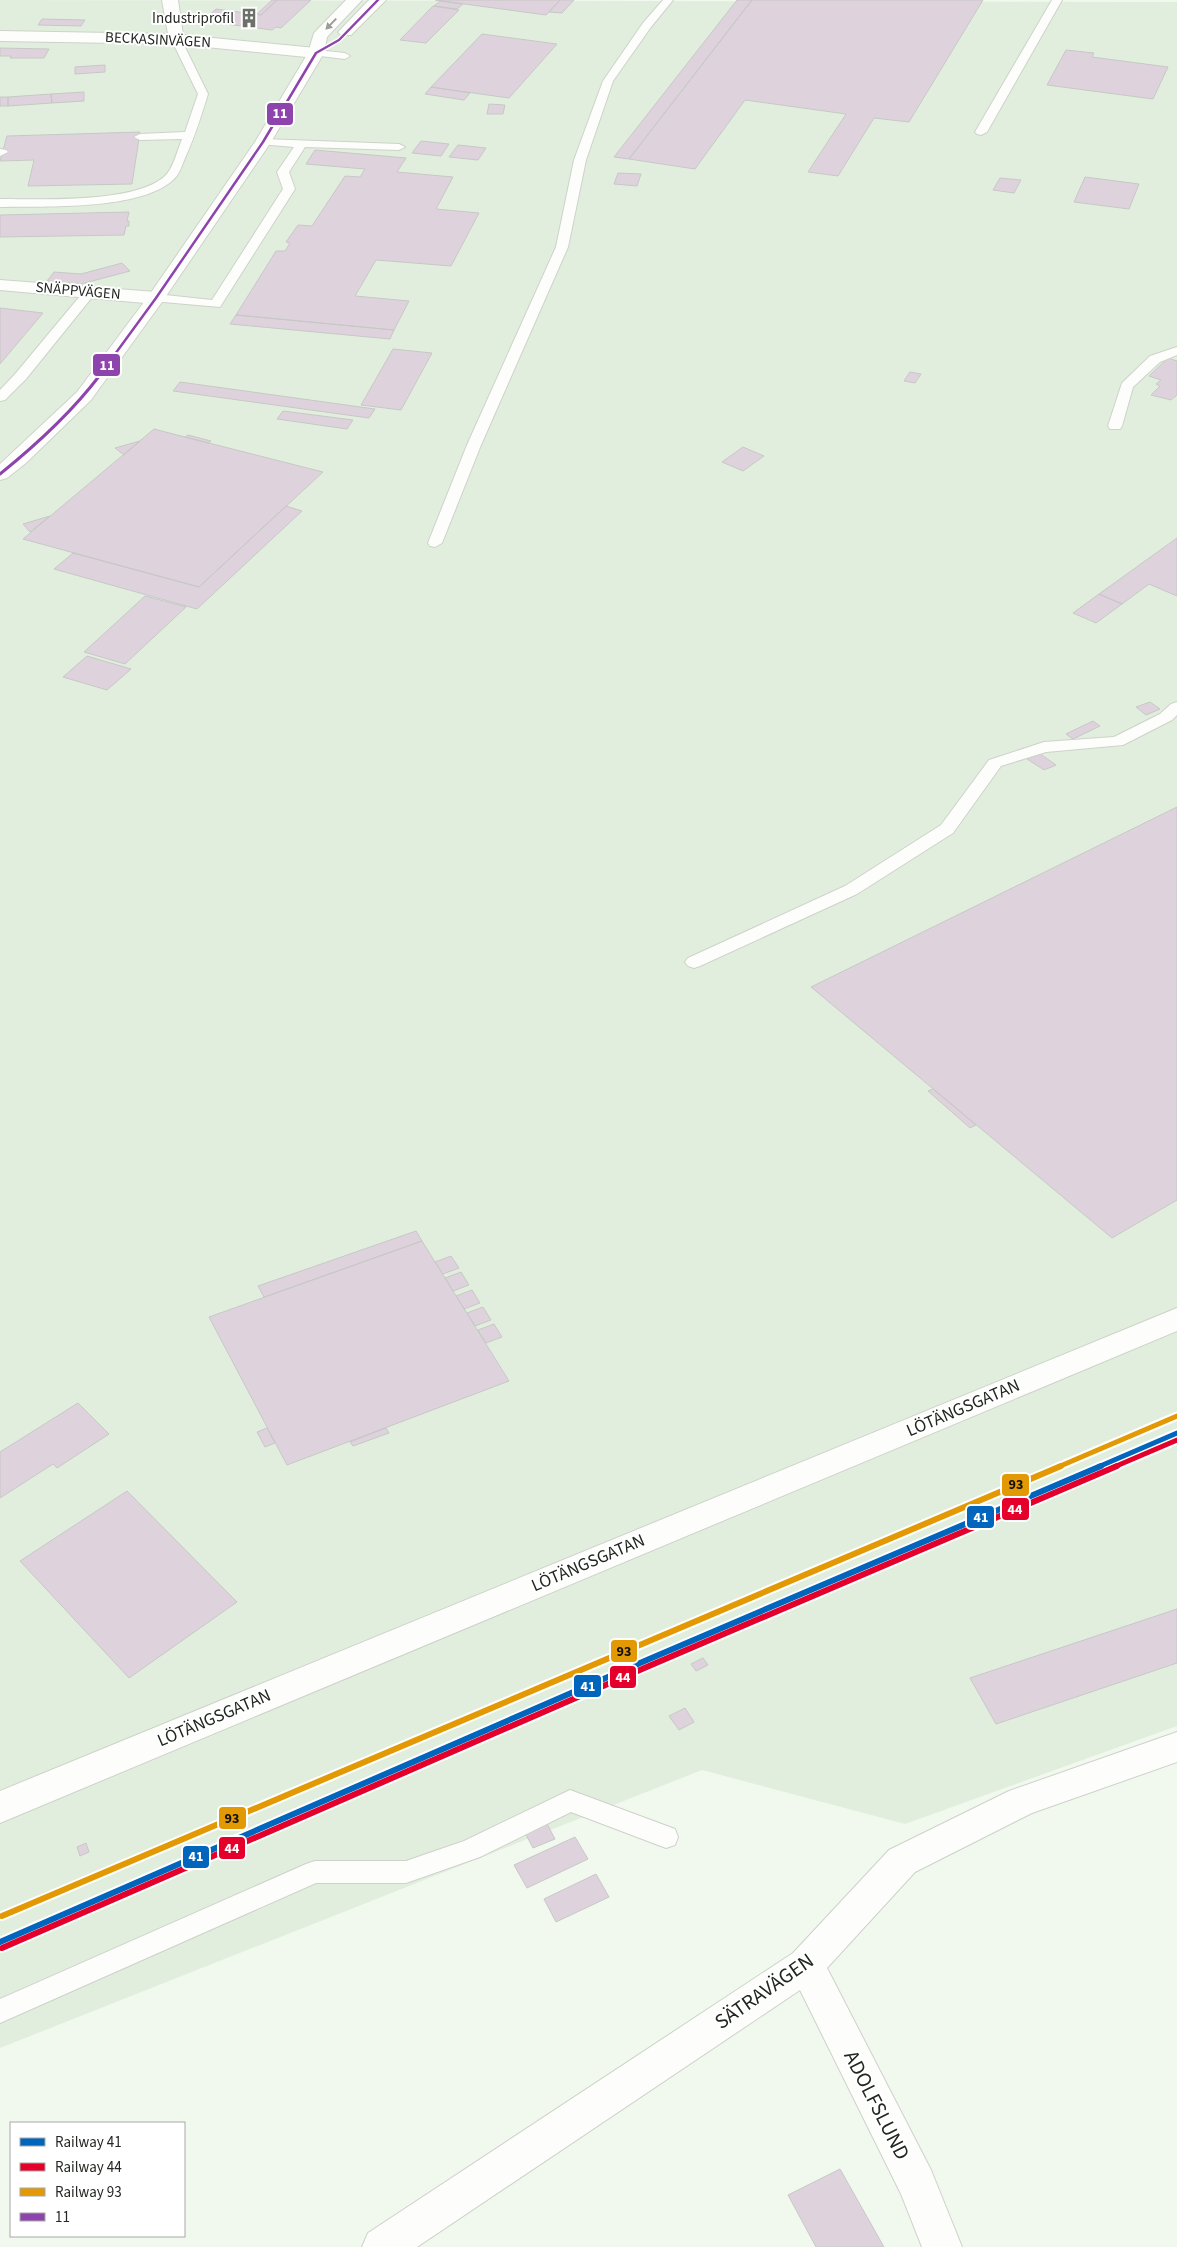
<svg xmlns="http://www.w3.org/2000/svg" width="1177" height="2247" viewBox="0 0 1177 2247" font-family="'Source Sans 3',sans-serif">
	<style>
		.built { fill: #e2eedd }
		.building { fill: #ded3dd; stroke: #c7c8c6 }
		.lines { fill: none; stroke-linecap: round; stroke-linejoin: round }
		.lane-casing { stroke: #cdd2ca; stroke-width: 2 }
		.street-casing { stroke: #cdd2ca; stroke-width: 2 }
		.secondary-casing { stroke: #cdd2ca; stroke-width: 2 }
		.lane { fill: #fdfefc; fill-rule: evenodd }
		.street { fill: #fdfefc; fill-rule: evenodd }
		.secondary { fill: #fdfefc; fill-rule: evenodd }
		.bus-1-far1-casing { stroke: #fff; stroke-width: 5 }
		.bus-1-casing { stroke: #fff; stroke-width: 6 }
		.bus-1-far1 { stroke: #8e44ad; stroke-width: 2.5 }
		.bus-1 { stroke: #8e44ad; stroke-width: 3 }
		.rail-1-far1-casing { stroke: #fff; stroke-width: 9 }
		.rail-1-casing { stroke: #fff; stroke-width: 10 }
		.rail-2-far1-casing { stroke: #fff; stroke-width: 9 }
		.rail-2-casing { stroke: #fff; stroke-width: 10 }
		.rail-3-far1-casing { stroke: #fff; stroke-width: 9 }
		.rail-3-casing { stroke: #fff; stroke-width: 10 }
		.rail-1-far1 { stroke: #0065bd; stroke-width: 5 }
		.rail-1 { stroke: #0065bd; stroke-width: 6 }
		.rail-2-far1 { stroke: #e4002b; stroke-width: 5 }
		.rail-2 { stroke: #e4002b; stroke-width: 6 }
		.rail-3-far1 { stroke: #e29903; stroke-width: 5 }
		.rail-3 { stroke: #e29903; stroke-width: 6 }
		.oneway { fill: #9b9d99 }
		.labels { text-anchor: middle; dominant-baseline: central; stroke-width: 4; stroke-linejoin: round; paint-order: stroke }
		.far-poi-label { font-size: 15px; fill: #232721; stroke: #fff; text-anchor: end }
		.far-street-label { font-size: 15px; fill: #232721; stroke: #fff }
		.street-label { font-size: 18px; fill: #232721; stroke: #fff }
		.near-street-label { font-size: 21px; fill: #232721; stroke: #fff }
		.line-badge { stroke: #fff; stroke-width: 2 }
		.badge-label { font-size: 14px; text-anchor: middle; font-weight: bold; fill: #fff }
		.pale-badge-label { font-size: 14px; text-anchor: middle; font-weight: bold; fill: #111 }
	</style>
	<rect width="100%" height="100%" fill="#f1f8ee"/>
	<!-- built -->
	<path class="built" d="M0,0L1177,2V1726L905,1824L702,1770L0,2048Z"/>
	<!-- building -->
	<path class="building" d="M272,0H277L261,15L257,14Z
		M277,0H311L281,28L276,27L272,30L203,21L216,9L261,15Z
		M435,0H560L546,15Z
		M560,0H574L562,13L549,12Z
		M737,0H752L629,159L614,157Z
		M752,0H983L909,122L874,118L838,176L808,172L846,114L745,100L695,169L629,159Z
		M440,1L463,4L457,9L434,6Z
		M433,6L459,10L426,43L400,40Z
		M42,19L85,20L81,26L38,25Z
		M482,34L557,44L509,98L431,87Z
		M0,48L49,49L44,58H10L11,56H0Z
		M1066,50L1094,53L1092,57L1168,67L1153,99L1047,85Z
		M105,65V72L75,74V67Z
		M431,87L470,93L464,100L425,94Z
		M84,92V101L52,103L51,94Z
		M51,94L52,103L8,106V97Z
		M0,97H8V106H0Z
		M489,104L505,105L503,114H487Z
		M140,132L132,184L28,186L34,160L0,161L7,136Z
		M421,141L449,144L441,156L412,153Z
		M458,145L486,148L478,160L449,157Z
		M315,150L406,158L397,172L453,177L436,209L479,213L451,266L376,260L355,296L409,301L394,330L236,315L276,251H285L290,243L286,242L298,225L312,226L345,176L360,177L365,169L306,164Z
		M618,173L641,174L637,186L614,184Z
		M1085,177L1139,184L1129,209L1074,202Z
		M1000,178L1021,180L1014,193L993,190Z
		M129,212L127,221H129V226H126L124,235L0,237V215Z
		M122,263L130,271L81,284L47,281L54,272L81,274Z
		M0,308L43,313L0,364Z
		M236,315L394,330L390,339L230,324Z
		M393,349L432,353L401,410L361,405Z
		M1168,358L1177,361V395L1171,400L1151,395L1160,386L1156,384L1161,380L1149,376Z
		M910,372L921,374L915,383L904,381Z
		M180,382L375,409L369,418L173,391Z
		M283,411L353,420L347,429L277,419Z
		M154,429L185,437L323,472L199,587L23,539Z
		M188,435L211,441L208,443L185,437Z
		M140,441L124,455L115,448Z
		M743,447L764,456L743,471L722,462Z
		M286,506L302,511L197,609L54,569L73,553L199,587Z
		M50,516L30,532L23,524Z
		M1177,538V596L1149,584L1122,604L1099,594Z
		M1099,594L1122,604L1096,623L1073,613Z
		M145,596L186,607L125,664L84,652Z
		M87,656L131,669L107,690L63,677Z
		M1150,702L1160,709L1146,715L1136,707Z
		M1093,721L1100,726L1073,739L1066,734Z
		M1039,753L1056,765L1044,770L1027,759Z
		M1177,807V1200L1112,1238L811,987Z
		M933,1089L976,1125L970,1128L928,1091Z
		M416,1231L422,1241L264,1297L258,1286Z
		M422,1241L509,1381L287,1465L209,1317Z
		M451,1256L459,1268L443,1274L435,1262Z
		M461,1272L469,1285L453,1291L445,1278Z
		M472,1290L480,1303L464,1309L456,1296Z
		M483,1307L491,1320L475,1326L467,1313Z
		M494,1324L502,1337L486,1343L478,1330Z
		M78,1403L109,1434L57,1468L53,1464L0,1498V1452Z
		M267,1428L275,1443L265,1447L257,1432Z
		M386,1428L389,1433L353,1446L350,1442Z
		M127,1491L237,1602L129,1678L20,1561Z
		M1177,1609V1663L996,1724L970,1678Z
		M703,1658L708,1665L696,1671L691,1664Z
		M685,1708L694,1722L679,1730L669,1716Z
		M545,1820L555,1839L533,1848L523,1829Z
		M575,1837L588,1859L527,1888L514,1865Z
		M86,1843L89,1852L80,1856L77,1847Z
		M596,1874L609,1897L556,1922L544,1899Z
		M840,2169L884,2247H816L788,2195Z"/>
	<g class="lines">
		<defs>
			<path id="lane" d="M663,0H673L651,27L613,81L586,160L568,247L481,445L442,543L435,547L430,546L428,543L467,445L556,247L574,160L603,81L643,23Z
				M1052,0H1062L987,132L981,135L977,134L975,132Z
				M176,36L181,39L208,94C201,117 195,136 185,158C182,165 180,173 175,178C144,211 43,206 0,207V199C39,199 140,204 167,174C174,165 178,149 182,139L140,140L134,137L140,134L185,132L198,94L171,39Z
				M316,50L345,53L350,56L345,59L312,55V51Z
				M263,139L399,144L405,147L399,150L305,147L289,172L295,189L220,307L152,301L150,298L156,294L212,300L283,189L277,172L294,147L259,144L257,142L259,140Z
				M0,149L6,150L8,152L0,156Z
				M89,289L93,290L95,293L93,296L26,379L5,400L0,401V390L16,373L85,290Z
				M1177,347V355L1160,362L1133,387L1122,426L1120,429H1110L1108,426L1122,383L1150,356Z
				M1177,702V715L1172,720L1123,745L1046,752L1001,766L953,833L857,894L700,966L694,968L688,966L685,962L688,958L845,886L941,825L989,760L1044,742L1114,737L1160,714L1171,704Z
				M570,1790L675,1829L678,1837L675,1845L666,1848L571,1812L480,1857L406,1883H316L0,2023V1999L306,1864L315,1861H406L464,1841Z"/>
			<path id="street" d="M162,0H178L183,35L316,48L322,50L324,53L322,56L316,58L176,44L0,41V31L168,34Z
				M0,280L156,292L162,294L165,298L162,302L156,304L0,290Z
				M1177,1308V1331L0,1823V1791Z
				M1177,1732V1762L1032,1813L915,1872L827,1968L931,2170L962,2247H922L901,2194L800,1990L417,2247H362L368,2233L793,1953L889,1850L1009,1791Z"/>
			<path id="secondary" d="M346,0H362L327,37L324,53L271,142L162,302L91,400L26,463L7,478L0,480V464L77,392L150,294L255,142L308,53L314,33Z
				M369,0H386L351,35H341L338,32L341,29Z"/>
		</defs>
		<!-- lane casing -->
		<use href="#lane" class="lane-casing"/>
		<!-- street casing -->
		<use href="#street" class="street-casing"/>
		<!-- secondary casing -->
		<use href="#secondary" class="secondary-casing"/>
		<!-- lane -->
		<use href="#lane" class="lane"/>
		<!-- street -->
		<use href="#street" class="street"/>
		<!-- secondary -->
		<use href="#secondary" class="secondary"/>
		<defs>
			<path id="bus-1-far1" d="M99,376L156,298L263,142L316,53L339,40L378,0"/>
			<path id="bus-1" d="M0,474C36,445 72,412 100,375"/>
		</defs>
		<!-- bus-1-far1 casing -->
		<use href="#bus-1-far1" class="bus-1-far1-casing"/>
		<!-- bus-1 casing -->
		<use href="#bus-1" class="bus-1-casing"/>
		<!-- bus-1-far1 -->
		<use href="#bus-1-far1" class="bus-1-far1"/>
		<!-- bus-1 -->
		<use href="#bus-1" class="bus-1"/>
		<defs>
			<path id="rail-1-far1" d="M1098,1467L1177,1433"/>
			<path id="rail-1" d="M0,1942L647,1660L1101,1466"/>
			<path id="rail-2-far1" d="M1114,1467L1177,1440"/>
			<path id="rail-2" d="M2,1948L649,1666L1117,1466"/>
			<path id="rail-3-far1" d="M1058,1467L1177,1416"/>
			<path id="rail-3" d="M2,1916L1061,1466"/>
		</defs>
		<!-- rail-1-far1 casing -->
		<use href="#rail-1-far1" class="rail-1-far1-casing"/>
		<!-- rail-1 casing -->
		<use href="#rail-1" class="rail-1-casing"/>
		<!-- rail-2-far1 casing -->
		<use href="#rail-2-far1" class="rail-2-far1-casing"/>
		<!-- rail-2 casing -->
		<use href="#rail-2" class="rail-2-casing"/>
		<!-- rail-3-far1 casing -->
		<use href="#rail-3-far1" class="rail-3-far1-casing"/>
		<!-- rail-3 casing -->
		<use href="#rail-3" class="rail-3-casing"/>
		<!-- rail-1-far1 -->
		<use href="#rail-1-far1" class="rail-1-far1"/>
		<!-- rail-1 -->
		<use href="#rail-1" class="rail-1"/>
		<!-- rail-2-far1 -->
		<use href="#rail-2-far1" class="rail-2-far1"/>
		<!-- rail-2 -->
		<use href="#rail-2" class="rail-2"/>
		<!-- rail-3-far1 -->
		<use href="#rail-3-far1" class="rail-3-far1"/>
		<!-- rail-3 -->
		<use href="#rail-3" class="rail-3"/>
	</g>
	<!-- one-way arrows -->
	<defs><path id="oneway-solid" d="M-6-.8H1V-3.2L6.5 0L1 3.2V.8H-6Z" transform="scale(1.25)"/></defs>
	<use class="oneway" href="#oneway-solid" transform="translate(331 24) rotate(134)"/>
	<!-- icons -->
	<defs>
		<symbol id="building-bare" viewBox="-9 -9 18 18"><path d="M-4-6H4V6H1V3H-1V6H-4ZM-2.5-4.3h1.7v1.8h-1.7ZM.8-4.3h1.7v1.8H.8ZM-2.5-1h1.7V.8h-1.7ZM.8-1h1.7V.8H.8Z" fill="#6b7069" stroke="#fff" stroke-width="2.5" paint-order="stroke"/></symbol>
	</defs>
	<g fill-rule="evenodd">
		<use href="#building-bare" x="235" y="4" width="28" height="28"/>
	</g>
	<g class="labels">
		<!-- far-poi labels -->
		<g class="far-poi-label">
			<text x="234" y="18">Industriprofil</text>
		</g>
		<!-- far-street labels -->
		<g class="far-street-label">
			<text transform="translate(158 40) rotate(3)">BECKASINVÄGEN</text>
			<text transform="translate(78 291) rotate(5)">SNÄPPVÄGEN</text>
		</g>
		<!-- street labels -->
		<g class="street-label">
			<text transform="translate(963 1408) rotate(-23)">LÖTÄNGSGATAN</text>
			<text transform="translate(588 1563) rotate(-23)">LÖTÄNGSGATAN</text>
			<text transform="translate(214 1718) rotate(-23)">LÖTÄNGSGATAN</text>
		</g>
		<!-- near-street labels -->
		<g class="near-street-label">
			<text transform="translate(764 1991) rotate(-35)">SÄTRAVÄGEN</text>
			<text transform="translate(877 2105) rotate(63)">ADOLFSLUND</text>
		</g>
	</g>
	<g class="line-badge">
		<rect x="266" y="102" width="28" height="24" rx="5" fill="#8e44ad"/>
		<rect x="92" y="353" width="29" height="24" rx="5" fill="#8e44ad"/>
		<rect x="1001" y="1473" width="29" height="24" rx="5" fill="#e29903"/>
		<rect x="1001" y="1497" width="29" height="24" rx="5" fill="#e4002b"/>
		<rect x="966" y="1505" width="29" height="24" rx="5" fill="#0065bd"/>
		<rect x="610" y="1639" width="28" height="24" rx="5" fill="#e29903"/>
		<rect x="609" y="1665" width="28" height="24" rx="5" fill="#e4002b"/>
		<rect x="573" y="1674" width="29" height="24" rx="5" fill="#0065bd"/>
		<rect x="218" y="1806" width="29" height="24" rx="5" fill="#e29903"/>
		<rect x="218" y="1836" width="28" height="24" rx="5" fill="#e4002b"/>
		<rect x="182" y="1845" width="28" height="24" rx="5" fill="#0065bd"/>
	</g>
	<g class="badge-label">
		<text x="280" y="118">11</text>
		<text x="107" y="370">11</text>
		<text x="1015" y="1514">44</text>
		<text x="981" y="1522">41</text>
		<text x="623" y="1682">44</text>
		<text x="588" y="1691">41</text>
		<text x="232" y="1853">44</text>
		<text x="196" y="1861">41</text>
	</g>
	<g class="pale-badge-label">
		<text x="1016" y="1489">93</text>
		<text x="624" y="1656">93</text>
		<text x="232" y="1823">93</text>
	</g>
	<!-- legend -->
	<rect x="10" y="2122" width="175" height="115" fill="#ffffff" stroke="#a7a9a6"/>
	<rect x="20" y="2138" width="25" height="8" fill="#0065bd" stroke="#a7a9a6"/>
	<text x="55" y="2147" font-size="15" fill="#232721">Railway 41</text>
	<rect x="20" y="2163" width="25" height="8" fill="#e4002b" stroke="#a7a9a6"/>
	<text x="55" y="2172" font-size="15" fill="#232721">Railway 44</text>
	<rect x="20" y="2188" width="25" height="8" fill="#e29903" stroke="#a7a9a6"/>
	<text x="55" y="2197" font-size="15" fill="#232721">Railway 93</text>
	<rect x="20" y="2213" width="25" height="8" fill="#8e44ad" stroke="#a7a9a6"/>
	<text x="55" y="2222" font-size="15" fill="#232721">11</text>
</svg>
